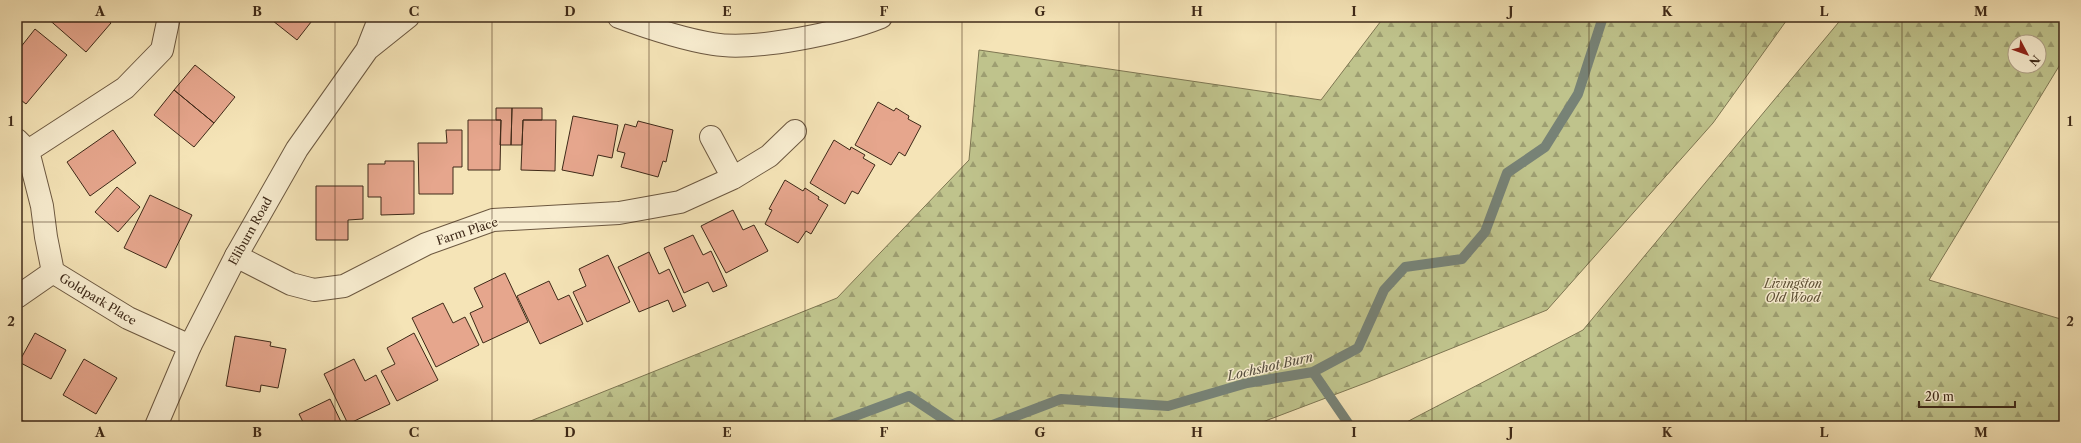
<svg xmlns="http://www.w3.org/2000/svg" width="2081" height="443" viewBox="0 0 2081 443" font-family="'Libre Caslon Text',serif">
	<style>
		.forest { fill: url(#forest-firs); stroke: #7e7652; fill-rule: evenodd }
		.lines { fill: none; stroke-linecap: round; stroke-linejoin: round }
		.stream { stroke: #778276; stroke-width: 10 }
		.building { fill: #e6a68d; stroke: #3e2918 }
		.minor-casing { stroke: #6c5840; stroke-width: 24 }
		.tertiary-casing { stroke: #6c5840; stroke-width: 24 }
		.minor { stroke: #f8edd0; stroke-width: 22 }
		.tertiary { stroke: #f8edd0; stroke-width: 22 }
		.grid { fill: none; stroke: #3e2918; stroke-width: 1; stroke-opacity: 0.55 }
		.labels { text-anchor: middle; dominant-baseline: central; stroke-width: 3; stroke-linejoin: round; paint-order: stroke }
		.street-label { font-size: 12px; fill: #3e2918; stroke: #f8edd0 }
		.park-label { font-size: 12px; font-style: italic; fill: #5e5035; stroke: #f8edd0 }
		.water-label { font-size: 13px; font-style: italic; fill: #564e3f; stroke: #f8edd0 }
		.neatline { fill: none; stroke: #3e2918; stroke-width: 1.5 }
		.grid-label { font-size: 13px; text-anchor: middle; font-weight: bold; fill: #3e2918 }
	</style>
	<defs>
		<pattern id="forest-firs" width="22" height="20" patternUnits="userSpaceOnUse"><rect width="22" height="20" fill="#bfc38c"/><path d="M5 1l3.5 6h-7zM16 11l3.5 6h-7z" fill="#9d9e71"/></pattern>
	</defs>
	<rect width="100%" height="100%" fill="#f5e4b7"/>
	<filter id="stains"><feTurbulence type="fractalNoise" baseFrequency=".005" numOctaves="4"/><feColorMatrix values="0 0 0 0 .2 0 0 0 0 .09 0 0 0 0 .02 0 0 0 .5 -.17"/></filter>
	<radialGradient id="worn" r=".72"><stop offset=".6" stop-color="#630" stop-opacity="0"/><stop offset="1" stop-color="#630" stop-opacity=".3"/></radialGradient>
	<!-- forest -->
	<path class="forest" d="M1384,17H1789L1713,123L1547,310L1368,382L1252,426H518L837,298L969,160L979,50L1321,100Z
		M1843,17H2064V58L1929,280L2064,320V426H1399L1583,330ZM2015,42H2039V66H2015Z"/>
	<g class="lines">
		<!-- stream -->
		<path class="stream" d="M1313,372L1350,426
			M828,426L909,396L954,426
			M990,426L1061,399L1168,406L1247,383L1313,372L1358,348L1384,290L1405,267L1462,259L1485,232L1507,173L1545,147L1578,94L1603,17"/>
	</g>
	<!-- building -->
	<path class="building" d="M46,17H104L111,23L86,52Z
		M268,17H315L297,40Z
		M35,29L67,55L26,104L17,97V45L20,48Z
		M195,65L235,97L214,123L174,90Z
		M174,90L214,123L194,147L154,115Z
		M878,102L894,111L896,108L909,116L908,119L921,126L905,156L899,152L891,165L855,145Z
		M496,108H512L511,145H500L501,120H496Z
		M512,108H542V120H523L522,145H511Z
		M573,116L618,125L612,158L598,155L593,176L562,170Z
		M468,120H501L500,170H468Z
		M523,120H556L555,171L521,170Z
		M638,121L673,130L666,162L663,161L658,177L621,167L625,153L617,151L625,124L636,127Z
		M113,130L136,163L90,196L67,162Z
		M446,130H462V167H453V194H419L418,143H447Z
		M834,140L850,150L851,147L865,155L863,158L875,165L858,194L852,191L845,204L810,183Z
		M385,161H414V214L381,215V197H368V164H385Z
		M785,180L803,191L805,188L819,197L818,199L828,205L811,234L806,231L798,243L765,224L772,210L769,209Z
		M316,186H363V219L348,220V240H316Z
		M117,187L140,207L118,232L95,212Z
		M150,195L192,215L166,268L124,248Z
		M733,210L743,230L754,225L768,251L726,273L701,226Z
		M693,235L703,255L711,251L727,286L713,292L708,282L684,293L664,248Z
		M649,252L659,274L669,269L686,306L673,312L668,300L639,312L618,267Z
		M608,255L630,302L587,322L573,292L586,286L579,269Z
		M505,273L528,322L483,343L470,313L483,307L474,288Z
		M549,281L558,300L569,295L583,324L540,344L517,296Z
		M443,303L453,323L465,317L479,345L436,367L412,318Z
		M35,333L66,350L51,379L19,362Z
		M414,333L438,380L397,401L381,371L395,364L387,348Z
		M235,336L271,342L270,346L286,349L278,388L261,385L260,392L226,386Z
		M84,359L117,378L96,414L63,395Z
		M354,359L365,381L376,375L390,404L348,424L324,374Z
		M330,399L343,426H305L299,414Z
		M17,417L31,426H17Z"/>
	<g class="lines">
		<defs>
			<path id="minor" d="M711,137L733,178
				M17,140L28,151L42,206L46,237L53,272L128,318L190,346
				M28,151L125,88L162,50L169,17
				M236,256L291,284L314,290L344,286L426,244L493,220L619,213L680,202L733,178L769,156L795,131
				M17,297L53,272"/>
			<path id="tertiary" d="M619,17C649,28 681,39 713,44C755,51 841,33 881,17
				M368,49L408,17
				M156,426L190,346L236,256L297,149L367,50L380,17"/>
		</defs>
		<!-- minor casing -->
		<use href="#minor" class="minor-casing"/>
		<!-- tertiary casing -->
		<use href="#tertiary" class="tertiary-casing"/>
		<!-- minor -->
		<use href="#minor" class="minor"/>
		<!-- tertiary -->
		<use href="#tertiary" class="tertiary"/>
	</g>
	<!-- grid -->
	<path class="grid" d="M179,17V426M335,17V426M492,17V426M649,17V426M805,17V426M962,17V426M1119,17V426M1276,17V426M1432,17V426M1589,17V426M1746,17V426M1902,17V426M17,222H2064"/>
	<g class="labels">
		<!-- street labels -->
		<g class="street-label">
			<text transform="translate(250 231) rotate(-61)">Eliburn Road</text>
			<text transform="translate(467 231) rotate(-18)">Farm Place</text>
			<text transform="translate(98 299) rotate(31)">Goldpark Place</text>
		</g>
		<!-- park labels -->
		<g class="park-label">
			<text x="1793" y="283">Livingston<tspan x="1793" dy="14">Old Wood</tspan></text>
		</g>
		<!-- water labels -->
		<g class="water-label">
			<text transform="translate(1270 366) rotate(-13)">Lochshot Burn</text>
		</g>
	</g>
	<!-- margin -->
	<rect width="2081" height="443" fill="none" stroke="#f5e4b7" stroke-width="44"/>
	<!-- north arrow -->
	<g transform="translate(2027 54) rotate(131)"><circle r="19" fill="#f8edd0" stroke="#ae9f86"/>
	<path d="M0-3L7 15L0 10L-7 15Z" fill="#8f2418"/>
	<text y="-6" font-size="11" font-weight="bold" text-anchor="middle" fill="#3e2918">N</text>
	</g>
	<!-- scale -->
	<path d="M1919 401v6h96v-6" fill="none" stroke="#3e2918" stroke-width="2"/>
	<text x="1925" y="401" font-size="12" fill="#3e2918" stroke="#f8edd0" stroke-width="3" paint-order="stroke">20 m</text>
	<rect x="22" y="22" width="2037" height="399" class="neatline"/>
	<g class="grid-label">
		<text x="100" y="16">A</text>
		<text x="257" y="16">B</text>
		<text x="414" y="16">C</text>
		<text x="570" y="16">D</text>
		<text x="727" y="16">E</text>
		<text x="884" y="16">F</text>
		<text x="1040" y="16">G</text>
		<text x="1197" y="16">H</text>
		<text x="1354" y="16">I</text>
		<text x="1511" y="16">J</text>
		<text x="1667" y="16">K</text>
		<text x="1824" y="16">L</text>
		<text x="1981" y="16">M</text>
		<text x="11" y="126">1</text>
		<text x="2070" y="126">1</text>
		<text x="11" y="326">2</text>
		<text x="2070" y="326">2</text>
		<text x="100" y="437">A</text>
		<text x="257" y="437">B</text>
		<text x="414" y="437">C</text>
		<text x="570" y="437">D</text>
		<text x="727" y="437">E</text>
		<text x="884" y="437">F</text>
		<text x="1040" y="437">G</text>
		<text x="1197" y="437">H</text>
		<text x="1354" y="437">I</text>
		<text x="1511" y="437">J</text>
		<text x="1667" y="437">K</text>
		<text x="1824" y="437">L</text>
		<text x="1981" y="437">M</text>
	</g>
	<rect width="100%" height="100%" filter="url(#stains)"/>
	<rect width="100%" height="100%" fill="url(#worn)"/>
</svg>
